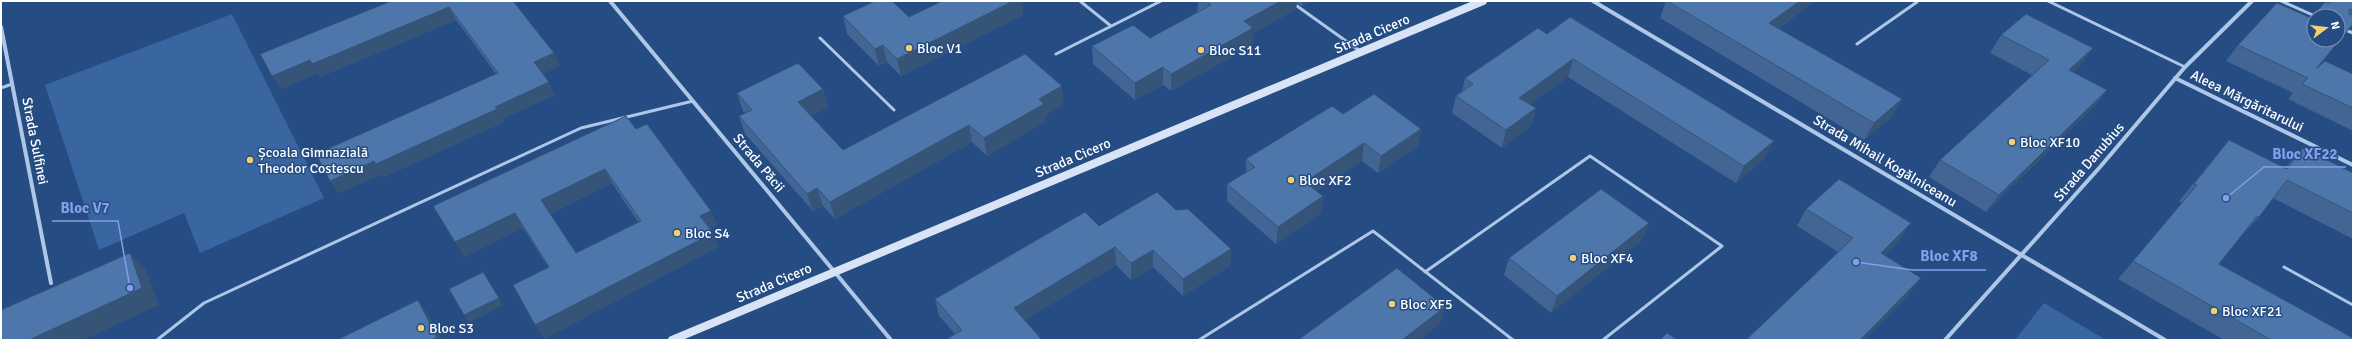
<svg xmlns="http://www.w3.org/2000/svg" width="2354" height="341" viewBox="0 0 2354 341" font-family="Signika,sans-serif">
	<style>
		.green { fill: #3966a0 }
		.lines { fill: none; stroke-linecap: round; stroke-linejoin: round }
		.lane { stroke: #aec7e7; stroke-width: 3 }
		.street { stroke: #aec7e7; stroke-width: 4 }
		.secondary { stroke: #d8e4f6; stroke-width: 8 }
		.wall { fill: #426593; fill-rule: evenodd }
		.shaded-wall { fill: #365378 }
		.building { fill: #4d76ab; stroke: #365378; fill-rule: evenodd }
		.poi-dot { fill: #f1cf72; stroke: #254c83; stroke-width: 1.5 }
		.labels { text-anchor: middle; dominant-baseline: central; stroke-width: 3; stroke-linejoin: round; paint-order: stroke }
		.street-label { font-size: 14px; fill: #fff; stroke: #254c83 }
		.poi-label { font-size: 14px; fill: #fff; stroke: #254c83; text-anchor: start }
		.leader { fill: none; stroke: #839eea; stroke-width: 1.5 }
		.callout-dot { fill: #839eea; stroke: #254c83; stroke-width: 1.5 }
		.callout-label { font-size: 15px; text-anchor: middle; font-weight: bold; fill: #839eea; stroke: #254c83; stroke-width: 3; stroke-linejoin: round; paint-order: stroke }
	</style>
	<rect width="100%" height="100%" fill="#254c83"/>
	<!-- green -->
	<path class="green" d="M232,14L324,198L200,253L184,213L99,250L45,85Z
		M2044,303L2106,340H2015Z"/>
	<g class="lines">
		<!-- lane -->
		<path class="lane" d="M1080,1L1111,26
			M1290,1L1360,51
			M2048,1L2185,67
			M2281,1L2315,16
			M2338,27L2353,33
			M820,38L894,110
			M1857,44L1917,2
			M1056,54L1161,1
			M1,88L12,84
			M2284,267L2353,305
			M1425,272L1590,156L1722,246L1603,340
			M157,340L204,303L581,128L693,101
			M1199,340L1373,231L1513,340"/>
		<!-- street -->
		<path class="street" d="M610,1L891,340
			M1593,1L2165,340
			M1,27L51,283
			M2175,78L2353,165
			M1945,340L2100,167L2185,67L2252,1"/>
		<!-- secondary -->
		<path class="secondary" d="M672,340L1483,1"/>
	</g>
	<!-- wall -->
	<path class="wall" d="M391,1H513L560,66L542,74L555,95L502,119L504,122L384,177L382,174L339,193L330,181L496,74L456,20L320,77L318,73L281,89L272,76Z
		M942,1H1022L1023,15L901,76L887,62L879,66L847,34L843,16L909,17Z
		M1198,1H1311L1302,6L1297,3L1296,9L1253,33L1252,45L1171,91L1163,85L1135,100L1093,64L1092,46L1150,38L1198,12H1197Z
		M1666,1H1815L1778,29L1902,99L1892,117L1864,140L1660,18Z
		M2326,1H2353V24L2316,69L2353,74V131L2288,99L2293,93L2226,61L2238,45L2311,18Z
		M1547,34L1765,158L1736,183L1568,77L1530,104L1536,108L1531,126L1502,148L1452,113L1456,96L1462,92L1465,78Z
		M2001,35L2093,48L2081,65L2073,72L2107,90L2094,107L1986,212L1929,177L1940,160L2032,75L1990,53Z
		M823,89L828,107L811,116L843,150L1064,104L1046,115V121L987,156L972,142L835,219L823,206L813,211L745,134L739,116L745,113L743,111L737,93Z
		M1343,114L1421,129L1418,146L1378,173L1362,161L1316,191L1323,196L1321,214L1276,244L1227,201V184L1246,172V159Z
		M636,129L711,211L717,225L710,229L718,247L544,339L548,267L523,228L464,257ZM612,183L638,222L576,253L550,214Z
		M2229,140L2285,168L2303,148L2353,173V239L2273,198L2259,217L2242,235L2219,264L2353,340H2224L2118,279L2182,203L2179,201Z
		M1806,209L1900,240L1885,255L1909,295L1865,340H1746L1838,252L1797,226Z
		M1176,210L1231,249L1230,266L1183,296L1153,267L1131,280L1116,265L1025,320L1042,340H947V339L955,334L939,316L935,299L1099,226Z
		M1642,240L1551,313L1504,275L1509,258Z"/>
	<!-- shaded-wall -->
	<path class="shaded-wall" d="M1013,1H1022L1023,15L901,76L897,59Z
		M1281,1H1297L1296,9L1253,33L1252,45L1171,91V74L1244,21Z
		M1302,1H1311L1302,6Z
		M1800,1H1815L1761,41L1769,23Z
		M449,7L456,20L320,77L318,73L281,89L272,76L310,60Z
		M883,45L887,62L879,66L875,49Z
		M2093,48L2081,65L2057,88L2069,70Z
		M554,53L560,66L540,75L534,62Z
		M1573,59L1568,77L1514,115L1519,98Z
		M1163,67V85L1135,100V83Z
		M549,82L555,95L502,119L504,122L384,177L382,174L339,193L330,181Z
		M1062,86L1064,104L1046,115V121L987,156L984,138L1039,99Z
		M823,89L828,107L803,120L798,102Z
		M2107,90L2094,107L1986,212L1999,195Z
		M1902,99L1892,117L1864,140L1874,123Z
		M1536,108L1531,126L1502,148L1506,130Z
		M969,125L972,142L835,219L830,202Z
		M1421,129L1418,146L1378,173L1381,156Z
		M1774,141L1765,158L1736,183L1744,166Z
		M1364,143L1362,161L1303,199L1305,182Z
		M605,169L612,183L549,214L541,200Z
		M817,188L823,206L813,211L807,194Z
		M1323,196L1321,214L1276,244L1278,227Z
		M711,211L717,225L706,231L700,216Z
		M515,213L523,228L464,257L455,242Z
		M1649,223L1642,240L1551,313L1557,296Z
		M1911,223L1900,240L1870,270L1881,253Z
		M713,233L718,247L544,339L535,325Z
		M1115,247L1116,265L1017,325L1014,308Z
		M1231,249L1230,266L1183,296V279Z
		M1153,250V267L1131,280V263Z
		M130,253L146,270L159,305L84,340H29Z
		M483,272L503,305L469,323L464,315Z
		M1921,278L1909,295L1865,340H1860Z
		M418,300L430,317L442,340H432Z
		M1445,307L1440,324L1420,340H1402Z"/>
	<!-- building -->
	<path class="building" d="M391,1H513L554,53L534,62L549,82L495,107L497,109L376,164L374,161L330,181L316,154L498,73L449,7L312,64L310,60L272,76L260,54Z
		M875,1H892L909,17L942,1H1013L897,59L883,45L875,49L843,16Z
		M1207,1H1281L1244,21L1253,28L1171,74L1163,67L1135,83L1092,46L1133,25L1150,38L1211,5Z
		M1667,1H1800L1769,23L1902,99L1874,123Z
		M2330,1H2353V10L2349,9V14L2353,15V24L2316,69L2325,61L2353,74V108L2302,84L2308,78L2238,45L2277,3L2311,18L2325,2L2330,3ZM2314,16H2338V40H2314Z
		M2026,14L2093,48L2069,70L2107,90L1999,195L1940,160L2049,60L2001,35Z
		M1570,17L1774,141L1744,166L1573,59L1519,98L1536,108L1506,130L1456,96L1473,84L1465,78L1538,28L1547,34Z
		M1025,54L1062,86L1039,99L1044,104L984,138L969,125L830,202L817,188L807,194L739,116L752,110L737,93L798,63L823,89L798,102L843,150Z
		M1374,94L1421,129L1381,156L1364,143L1305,182L1323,196L1278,227L1227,184L1255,167L1246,159L1332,106L1343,114Z
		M626,116L636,129L647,124L711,211L700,216L713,233L535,325L513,285L549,267L515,213L455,242L433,206ZM605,169L641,221L576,253L541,200Z
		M2229,140L2287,169L2303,148L2353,173V213L2287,180L2259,217L2257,216L2219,264L2353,338V340H2271L2133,261L2197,185L2194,184Z
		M1839,179L1911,223L1881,253L1921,278L1860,340H1746L1853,238L1806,209Z
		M1601,189L1649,223L1557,296L1509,258Z
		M1157,192L1176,210L1188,209L1231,249L1183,279L1153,250L1131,263L1115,247L1014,308L1042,340H948L947,339L962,330L935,299L1085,212L1099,226Z
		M130,253L142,288L29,340H1V310Z
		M1397,268L1445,307L1402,340H1298Z
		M483,272L499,298L464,315L449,289Z
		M418,300L437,337L432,340H337Z
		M1667,333L1677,340H1660Z"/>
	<!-- markers -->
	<g class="poi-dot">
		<circle cx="909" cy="48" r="4"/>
		<circle cx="1201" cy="50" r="4"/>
		<circle cx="2012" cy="142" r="4"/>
		<circle cx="250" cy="160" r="4"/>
		<circle cx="1291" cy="180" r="4"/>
		<circle cx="677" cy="233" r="4"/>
		<circle cx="1573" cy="258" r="4"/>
		<circle cx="1392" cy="304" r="4"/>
		<circle cx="2214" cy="311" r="4"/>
		<circle cx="421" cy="328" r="4"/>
	</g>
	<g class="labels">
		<!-- street labels -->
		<g class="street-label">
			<text transform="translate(1372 34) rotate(-23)">Strada Cicero</text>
			<text transform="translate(2247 101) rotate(26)">Aleea Mărgăritarului</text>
			<text transform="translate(35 141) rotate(79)">Strada Sulfinei</text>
			<text transform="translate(1073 158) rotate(-23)">Strada Cicero</text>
			<text transform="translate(1885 161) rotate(31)">Strada Mihail Kogălniceanu</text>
			<text transform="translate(2089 162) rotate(-49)">Strada Danubius</text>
			<text transform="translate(759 163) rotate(50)">Strada Păcii</text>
			<text transform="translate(774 283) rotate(-23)">Strada Cicero</text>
		</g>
		<!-- poi labels -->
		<g class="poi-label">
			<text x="917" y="48">Bloc V1</text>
			<text x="1209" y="50">Bloc S11</text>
			<text x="2020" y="142">Bloc XF10</text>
			<text x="258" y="152">Școala Gimnazială<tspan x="258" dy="16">Theodor Costescu</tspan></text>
			<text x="1299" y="180">Bloc XF2</text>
			<text x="685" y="233">Bloc S4</text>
			<text x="1581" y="258">Bloc XF4</text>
			<text x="1400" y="304">Bloc XF5</text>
			<text x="2222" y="311">Bloc XF21</text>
			<text x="429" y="328">Bloc S3</text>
		</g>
	</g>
	<!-- callouts -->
	<path class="leader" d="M2226 198L2264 167H2346M130 288L118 221H52M1856 262L1912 270H1986"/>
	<g class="callout-dot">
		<circle cx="2226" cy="198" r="4"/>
		<circle cx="130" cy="288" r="4"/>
		<circle cx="1856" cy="262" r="4"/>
	</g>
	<g class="callout-label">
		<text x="2305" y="159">Bloc XF22</text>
		<text x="85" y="213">Bloc V7</text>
		<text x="1949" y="261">Bloc XF8</text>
	</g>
	<!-- border -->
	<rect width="2354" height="341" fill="none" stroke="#ffffff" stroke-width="4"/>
	<!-- north arrow -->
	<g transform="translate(2326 28) rotate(75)"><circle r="19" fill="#254c83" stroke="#7c94b5"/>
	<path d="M0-3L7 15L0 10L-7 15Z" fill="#f1cf72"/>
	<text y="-6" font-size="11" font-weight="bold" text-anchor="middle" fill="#ffffff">N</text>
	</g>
</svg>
